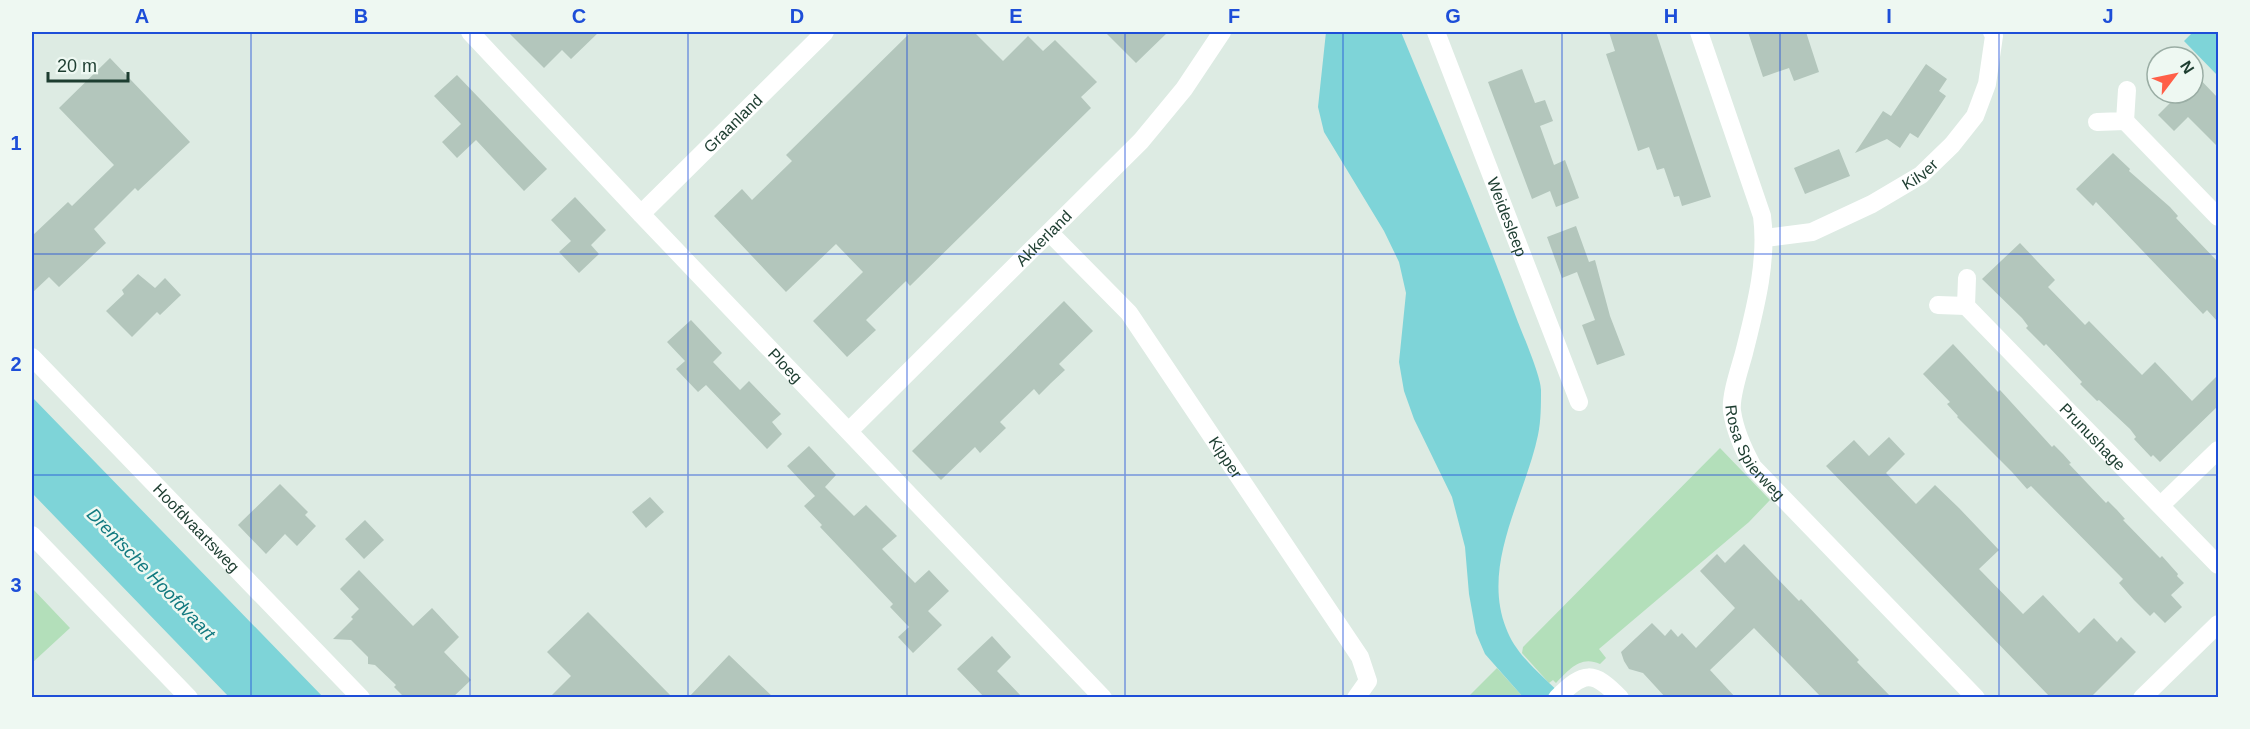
<svg xmlns="http://www.w3.org/2000/svg" width="2250" height="729" viewBox="0 0 2250 729" font-family="Arial,sans-serif">
	<style>
		.green { fill: #b3dfba }
		.water { fill: #7ed4d8 }
		.building { fill: #b3c6bc }
		.lines { fill: none; stroke-linecap: round; stroke-linejoin: round }
		.minor { stroke: #fff; stroke-width: 18 }
		.grid { fill: none; stroke: #1d4ed8; stroke-width: 1.5; stroke-opacity: 0.55 }
		.labels { text-anchor: middle; dominant-baseline: central; stroke-width: 5; stroke-linejoin: round; paint-order: stroke }
		.street-label { font-size: 16px; fill: #1d3d30; stroke: #eef8f2 }
		.water-label { font-size: 18px; font-style: italic; fill: #11797f; stroke: #eef8f2 }
		.neatline { fill: none; stroke: #1d4ed8; stroke-width: 2 }
		.grid-label { font-size: 20px; text-anchor: middle; font-weight: bold; fill: #1d4ed8 }
	</style>
	<rect width="100%" height="100%" fill="#ddebe3"/>
	<!-- green -->
	<path class="green" d="M1720,448L1770,500L1749,522L1599,649L1606,658L1600,664C1580,655 1569,670 1556,683L1553,680L1549,683L1522,653L1523,647Z
		M32,588L70,628L32,663Z
		M1497,668L1523,697L1467,698Z"/>
	<!-- water -->
	<path class="water" d="M1326,32H1401C1440,127 1481,221 1516,317C1522,333 1541,376 1541,390C1541,405 1541,421 1538,435C1525,497 1481,564 1506,628C1516,656 1544,677 1564,697H1523L1485,654L1476,633L1469,594L1465,547L1452,497L1414,419L1404,391L1399,362L1406,293L1399,262L1384,231L1324,132L1318,107Z
		M2193,32H2218V76L2184,41Z
		M32,397L323,697H229L32,493Z"/>
	<!-- building -->
	<path class="building" d="M508,32H599L571,59L562,50L544,68Z
		M911,32H974L1003,61L1028,36L1043,51L1055,40L1097,82L1081,97L1091,108L910,286L906,281L866,320L876,330L847,357L813,321L863,272L836,244L786,292L714,216L742,189L752,200L792,161L786,155Z
		M1105,32H1168L1136,63Z
		M1609,32H1656L1711,197L1682,206L1679,196L1674,197L1664,168L1657,170L1649,147L1638,151L1606,54L1615,51Z
		M1748,32H1806L1819,72L1794,81L1789,68L1763,77Z
		M110,58L190,142L138,191L135,188L94,229L106,243L59,287L49,277L32,293V236L68,202L72,206L114,165L59,108Z
		M1926,64L1947,79L1939,91L1946,96L1918,138L1910,133L1900,148L1887,139L1855,153L1883,111L1891,116Z
		M1522,69L1535,103L1545,100L1553,121L1540,126L1554,165L1565,160L1579,198L1556,207L1550,191L1532,199L1488,82Z
		M2193,72L2218,98V147L2188,117L2174,131L2158,115L2180,93H2193Z
		M457,75L547,169L524,191L476,140L457,158L442,142L461,124L434,96Z
		M1839,149L1850,176L1805,194L1794,168Z
		M2113,153L2130,169L2129,171L2170,207L2178,216L2176,218L2218,262V322L2207,310L2203,314L2096,202L2093,206L2076,189Z
		M575,197L606,230L591,245L599,254L579,273L559,252L571,241L551,220Z
		M1576,226L1589,262L1595,260L1610,316L1625,355L1597,365L1582,325L1595,320L1577,272L1562,278L1547,237Z
		M2020,243L2055,280L2048,287L2085,325L2089,321L2142,375L2155,362L2192,401L2218,375V406L2160,462L2153,455L2151,457L2134,439L2136,437L2130,429L2099,400L2097,401L2080,384L2082,382L2046,344L2044,346L2026,328L2028,326L2022,318L1982,279Z
		M138,274L155,288L165,278L181,295L160,315L157,312L132,337L106,311L124,294L122,290Z
		M1064,301L1093,331L1059,364L1065,370L1051,383L1039,395L1034,389L1000,422L1006,428L980,453L975,447L941,480L912,451Z
		M691,320L722,353L713,362L740,390L749,381L781,414L772,422L782,434L767,449L706,385L698,392L676,369L685,361L667,342Z
		M1953,344L1998,392L2000,390L2052,447L2054,445L2063,454L2071,463L2069,464L2106,503L2108,501L2117,510L2125,519L2123,520L2160,558L2162,556L2178,574L2177,576L2184,583L2171,595L2182,607L2165,623L2154,612L2150,616L2134,600L2119,583L2123,579L2031,486L2027,489L2012,472L1957,417L1958,416L1947,404L1950,402L1923,374Z
		M1889,437L1905,454L1886,473L1916,504L1935,485L1959,508L1999,550L1979,569L2023,614L2043,595L2079,633L2094,618L2117,642L2121,637L2136,652L2090,698H2051L1826,466L1854,440L1869,456Z
		M809,446L836,475L825,487L854,516L866,505L897,536L882,549L915,583L929,570L949,591L928,611L942,625L913,653L898,637L909,627L890,607L893,604L820,527L822,525L804,506L815,496L787,466Z
		M280,484L308,512L305,515L316,526L297,546L285,534L266,554L238,525Z
		M650,497L664,512L646,528L632,512Z
		M365,520L384,540L364,559L345,539Z
		M1744,544L1799,601L1801,599L1859,660L1857,662L1892,698H1822L1754,628L1710,670L1736,698H1666L1643,673L1629,669L1624,661L1621,652L1652,623L1665,636L1671,629L1678,637L1682,633L1696,648L1735,608L1700,571L1717,554L1725,563Z
		M359,570L413,626L432,608L459,637L444,652L471,680L452,698H405L394,687L396,685L375,665L368,664V657L351,640L333,639L353,619L351,617L359,609L340,589Z
		M588,612L596,620L673,698H549L571,676L547,652Z
		M992,636L1011,657L997,671L1023,698H985L957,669Z
		M729,655L774,698H688Z"/>
	<g class="lines">
		<!-- minor -->
		<g class="minor">
			<path id="s1" d="M470,32L641,214L1103,698"/>
			<path id="s2" d="M1436,32L1579,402"/>
			<path id="s3" d="M1699,32L1762,216C1768,261 1755,309 1744,353C1740,368 1730,396 1732,411C1735,432 1743,449 1753,467L1976,698"/>
			<path d="M2125,121L2218,217"/>
			<path d="M2097,122L2125,121L2127,90"/>
			<path id="s4" d="M641,214L825,32"/>
			<path id="s5" d="M1050,233L1129,313L1360,657L1368,681L1356,698"/>
			<path id="s6" d="M1765,238L1812,232L1872,204L1921,175L1952,145L1975,116L1987,84L1994,36L1992,32"/>
			<path d="M1938,305L1966,306L1967,278"/>
			<path id="s7" d="M1966,306L2218,565"/>
			<path id="s8" d="M32,357L361,698"/>
			<path id="s9" d="M849,431L1141,141L1184,89L1222,32"/>
			<path d="M2161,505L2218,450"/>
			<path d="M32,535L189,698"/>
			<path d="M1557,698C1584,671 1593,670 1620,698"/>
			<path d="M2142,698L2218,624"/>
		</g>
	</g>
	<!-- grid -->
	<path class="grid" d="M251,32V698M470,32V698M688,32V698M907,32V698M1125,32V698M1343,32V698M1562,32V698M1780,32V698M1999,32V698M32,254H2218M32,475H2218"/>
	<g class="labels">
		<!-- street labels -->
		<g class="street-label">
			<text stroke="none"><textPath href="#s4" startOffset="129">Graanland</textPath></text>
			<text stroke="none"><textPath href="#s6" startOffset="170">Kilver</textPath></text>
			<text stroke="none"><textPath href="#s2" startOffset="198">Weidesleep</textPath></text>
			<text stroke="none"><textPath href="#s9" startOffset="274">Akkerland</textPath></text>
			<text stroke="none"><textPath href="#s1" startOffset="459">Ploeg</textPath></text>
			<text stroke="none"><textPath href="#s7" startOffset="182">Prunushage</textPath></text>
			<text stroke="none"><textPath href="#s3" startOffset="441">Rosa Spierweg</textPath></text>
			<text stroke="none"><textPath href="#s5" startOffset="286">Kipper</textPath></text>
			<text stroke="none"><textPath href="#s8" startOffset="237">Hoofdvaartsweg</textPath></text>
		</g>
		<!-- water labels -->
		<g class="water-label">
			<text transform="translate(151 574) rotate(46)">Drentsche Hoofdvaart</text>
		</g>
	</g>
	<!-- border -->
	<rect width="2250" height="729" fill="none" stroke="#eef8f2" stroke-width="66"/>
	<!-- north arrow -->
	<g transform="translate(2175 75) rotate(58)"><circle r="28" fill="#eef8f2" stroke="#9aada4" stroke-width="1.5"/>
	<path d="M0-4.5L10 22L0 15L-10 22Z" fill="#ff5f48"/>
	<text y="-9" font-size="16" font-weight="bold" text-anchor="middle" fill="#1d3d30">N</text>
	</g>
	<!-- scale -->
	<path d="M48 72v9h80v-9" fill="none" stroke="#1d3d30" stroke-width="3"/>
	<text x="57" y="72" font-size="18" fill="#1d3d30" stroke="#eef8f2" stroke-width="4.5" paint-order="stroke">20 m</text>
	<rect x="33" y="33" width="2184" height="663" class="neatline"/>
	<g class="grid-label">
		<text x="142" y="23">A</text>
		<text x="361" y="23">B</text>
		<text x="579" y="23">C</text>
		<text x="797" y="23">D</text>
		<text x="1016" y="23">E</text>
		<text x="1234" y="23">F</text>
		<text x="1453" y="23">G</text>
		<text x="1671" y="23">H</text>
		<text x="1889" y="23">I</text>
		<text x="2108" y="23">J</text>
		<text x="16" y="150">1</text>
		<text x="16" y="371">2</text>
		<text x="16" y="592">3</text>
	</g>
</svg>
